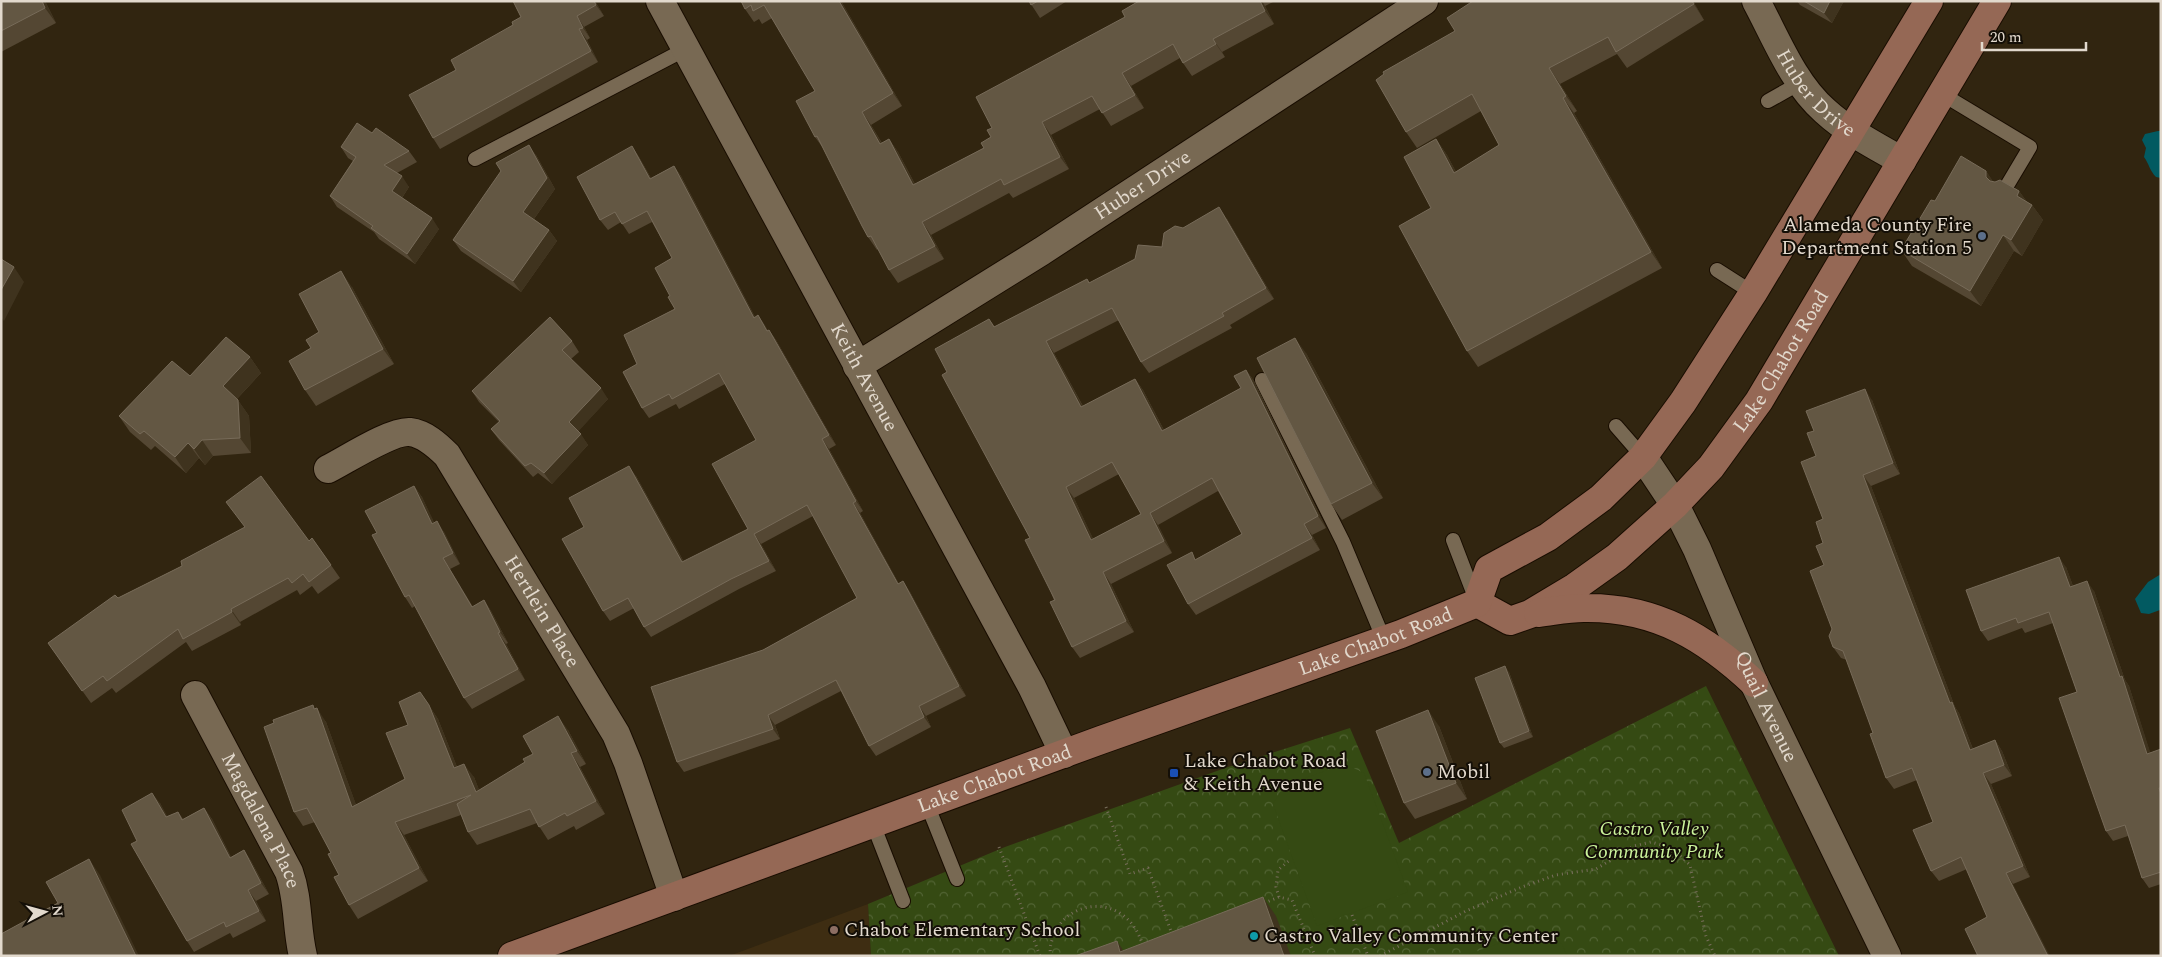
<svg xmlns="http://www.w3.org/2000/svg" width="2162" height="957" viewBox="0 0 2162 957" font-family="Spectral,serif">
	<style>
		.built { fill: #3e2d12 }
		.forest { fill: url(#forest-crowns) }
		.pitch { fill: #354a13 }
		.water { fill: #025a61 }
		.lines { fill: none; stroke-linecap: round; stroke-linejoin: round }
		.lane-casing { stroke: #190d00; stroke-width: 16 }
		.street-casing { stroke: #190d00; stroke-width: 30 }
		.secondary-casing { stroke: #190d00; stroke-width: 30 }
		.path { stroke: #796f5d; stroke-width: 3; stroke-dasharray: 1 4; stroke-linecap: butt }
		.lane { stroke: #786953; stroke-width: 14 }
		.street { stroke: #786953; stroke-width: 28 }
		.secondary { stroke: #956855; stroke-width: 28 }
		.wall { fill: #544733; fill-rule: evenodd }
		.shaded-wall { fill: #3f331e }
		.building { fill: #635743; stroke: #776b59; fill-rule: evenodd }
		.service-dot { fill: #5c6f8a; stroke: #140f07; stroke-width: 2 }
		.transit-dot { fill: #1a4fb4; stroke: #140f07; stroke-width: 2 }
		.education-dot { fill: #8d6e63; stroke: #140f07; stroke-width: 2 }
		.culture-dot { fill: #0f9aa8; stroke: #140f07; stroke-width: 2 }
		.labels { text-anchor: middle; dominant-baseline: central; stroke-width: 4; stroke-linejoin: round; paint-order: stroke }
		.street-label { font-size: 20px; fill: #e2d9cd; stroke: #140f07 }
		.poi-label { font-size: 20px; fill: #e2d9cd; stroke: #140f07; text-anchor: start }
		.park-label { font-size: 20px; font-style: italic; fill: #cbf39b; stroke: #140f07 }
	</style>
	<defs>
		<pattern id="forest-crowns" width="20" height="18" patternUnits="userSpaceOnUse" patternTransform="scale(1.25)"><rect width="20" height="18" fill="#354a13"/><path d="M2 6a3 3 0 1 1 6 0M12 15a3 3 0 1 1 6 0" fill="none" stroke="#526434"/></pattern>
	</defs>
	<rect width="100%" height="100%" fill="#312510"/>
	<!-- built -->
	<path class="built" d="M868,904L871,956H729Z"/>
	<!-- forest -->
	<path class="forest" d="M1706,686L1839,956H871L868,904L1005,847L1228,767L1350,728L1399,843Z"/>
	<!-- pitch -->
	<path class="pitch" d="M1344,764L1364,773L1408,892L1317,926L1273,804L1284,786Z
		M1539,929L1562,944L1567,956H1464Z"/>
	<!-- water -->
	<path class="water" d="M2158,131H2161V178L2156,177C2150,171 2149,164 2144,157L2146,148L2142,140L2145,134Z
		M2161,574L2160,610L2149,614L2141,613L2135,599L2148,582Z"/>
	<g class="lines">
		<defs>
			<path id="lane" d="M1942,94L2030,147L2005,189
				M1768,101L1800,83
				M475,159L686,49
				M1717,270L1753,293
				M1262,380L1343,542L1384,640
				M1616,426L1643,457
				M1453,540L1476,600
				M927,804L957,879
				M873,824L903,901"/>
			<g id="street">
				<path id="s1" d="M660,1L1032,687L1064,754"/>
				<path id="s2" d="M1756,1C1776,38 1793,83 1825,111C1848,132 1876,146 1902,161"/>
				<path id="s3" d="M857,366L1042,251L1424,1"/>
				<path id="s4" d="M1643,457L1675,505L1697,549L1754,683L1887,956"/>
				<path id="s5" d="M328,469C346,460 392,430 410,432C425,434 437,445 447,455L616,734L628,763L674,897"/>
				<path id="s6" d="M195,695L289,872C299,900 296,927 303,956"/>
			</g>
			<g id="secondary">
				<path id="s7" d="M1477,603L1510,621L1530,614L1575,587L1617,557L1675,505L1711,467L1759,401L1997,1"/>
				<path d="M1538,613C1555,611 1572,607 1588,608C1657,608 1706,638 1754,683"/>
				<path id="s8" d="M512,956L1101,740L1401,634L1477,603L1489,569L1548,537L1601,498L1643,457L1683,402L1753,293L1929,1"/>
			</g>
		</defs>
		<!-- lane casing -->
		<use href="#lane" class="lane-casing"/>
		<!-- street casing -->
		<use href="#street" class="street-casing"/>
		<!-- secondary casing -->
		<use href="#secondary" class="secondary-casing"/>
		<!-- path -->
		<path class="path" d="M1106,807L1130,874L1148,868L1172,934
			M999,847L1040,956
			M1279,897L1276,887L1278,870L1291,859
			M1264,903L1279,897L1292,900L1315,956
			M1352,915L1368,956
			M1051,956C1049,949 1051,943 1053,937C1062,910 1097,897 1121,914C1133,922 1138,932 1143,945
			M1380,956L1466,911L1522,887L1556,875L1596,869L1634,846L1651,842L1672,848L1690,865L1706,936L1715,956"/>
		<!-- lane -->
		<use href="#lane" class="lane"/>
		<!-- street -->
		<use href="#street" class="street"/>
		<!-- secondary -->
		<use href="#secondary" class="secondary"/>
	</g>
	<!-- wall -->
	<path class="wall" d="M1,1H45L56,23L1,52Z
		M513,1H595L604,16L584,27L590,38L587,40L598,62L440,149L433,138L456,70L513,25L521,17Z
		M741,1H841L902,106L871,125L882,143L889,139L898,152L915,184L984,148L991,137L992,128L1125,17L1139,1H1275L1265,6L1274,24L1222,52L1225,57L1192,76L1183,63L1180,58L1131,86L1144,108L1111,126L1100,109L1051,135L1069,169L1013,198L1009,193L931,235L944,259L898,283L889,270L878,249L877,250L868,237L823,148L815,137V91L772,18L762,24L759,19L754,22L745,9Z
		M1029,1H1067L1040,18Z
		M1693,1L1704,20L1627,68L1617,54L1560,84L1577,111L1574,113L1662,268L1478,367L1467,351L1431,208L1436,139L1447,155L1456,172L1499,145L1481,111L1417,148L1406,132L1376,80Z
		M1797,1H1844L1832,23L1800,5Z
		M372,133L409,151L417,162L397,173L409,187L402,198L439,229L415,264L379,239L374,232L337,207L330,196L353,161L348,158L341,147Z
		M632,146L639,157L651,178L674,166L681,176L755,317L758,315L768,331L769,330L776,340L836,445L829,449L863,511L860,513L899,584L903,581L910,592L966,696L926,716L931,727L876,756L869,746L841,691L775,725L780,739L684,772L677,762L763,650L857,598L813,516L761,544L776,571L739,589L651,637L644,627L634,608L610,621L603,611L584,527L636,476L684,562L748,529L756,440L725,384L679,409L676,404L649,418L642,408L637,364L675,309L670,296L672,258L652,222L629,234L621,222L608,230L600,220Z
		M536,155L555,189L534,219L549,230L557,241L521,292L461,251L453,240Z
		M1986,171L1993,182L2019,191L2027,202L2032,205L2043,220L2022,256L2014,251L1981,306L1912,266L1901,250L1935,201Z
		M1227,219L1274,299L1230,325L1232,328L1149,373L1141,362L1119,320L1054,353L1083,406L1135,379L1143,390L1164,430L1241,388L1246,370L1254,381L1326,528L1312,535L1320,550L1196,615L1188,604L1196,559L1242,534L1218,491L1158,525L1172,553L1111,584L1134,632L1080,658L1072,647L1030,538L947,372L989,319L995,327L1087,279L1090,283L1162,247L1183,228ZM1119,474L1141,514L1093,539L1074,498Z
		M352,287L394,364L316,406L305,390L311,348Z
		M572,341L579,352L571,359L608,399L578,431L588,445L552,484L538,473L533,477L499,440L491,429L499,422L479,402L472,391Z
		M1306,353L1383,498L1342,520L1331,504Z
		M250,357L261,373L237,399L249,416L251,453L213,456L205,465L199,458L186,473L155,446L151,450L130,432L119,416L190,376Z
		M1872,400L1900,474L1871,486L1955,707L1959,713L1973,749L1995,740L2002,751L2012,776L1991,784L2030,877L2013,884L1987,917L1967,869L1939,881L1931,871L1933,822L1917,780L1894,789L1886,778L1873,733L1847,660L1841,658L1833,647L1832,629L1824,565L1823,519L1814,431Z
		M414,486L422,497L434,523L444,532L460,564L450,569L473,607L484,600L491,611L508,643L506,644L525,680L472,709L464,698L415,606L412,608L405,597L377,533Z
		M245,527L309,541L312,538L340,578L318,594L312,586L300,595L297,590L240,622L241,625L192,651L186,642L116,693L112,688L91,703L48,643L118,598L182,566Z
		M2066,567L2073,586L2094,591L2125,680L2129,686L2150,753L2161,749V884L2149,888L2142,878L2128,836L2113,841L2106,831L2077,692L2053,623L2025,633L2022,628L1988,641L1981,631Z
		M1509,672L1533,737L1504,748L1500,743Z
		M420,692L438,719L457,767L474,777L479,790L525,762L533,754L568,730L586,764L580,767L605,814L576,830L574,826L548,840L537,823L477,845L468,832L461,815L404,835L428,881L358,919L349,905L339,875L331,853L315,822L303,826L294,812L274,723L315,709L326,722L356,805L405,779L408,725Z
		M1439,726L1467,799L1415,819L1404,803Z
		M160,803L167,817L178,812L183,819L204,808L212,819L231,857L244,850L251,861L269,894L256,901L266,921L233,938L230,933L194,952L187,941L137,841Z"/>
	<!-- shaded-wall -->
	<path class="shaded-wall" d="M42,1H45L56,23L45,8Z
		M594,1H595L604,16L596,5Z
		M839,1H841L902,106L893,93Z
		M1260,1H1262L1265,6L1274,24L1265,11Z
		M1692,1H1693L1704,20Z
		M1830,1H1844L1832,23L1824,13Z
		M577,16L584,27L590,38L583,28Z
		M579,29L587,40L598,62L591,51Z
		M1213,39L1222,52L1225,57L1216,44Z
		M1549,68L1560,84L1577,111L1566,96Z
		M1122,73L1131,86L1144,108L1135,95Z
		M1563,98L1574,113L1662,268L1651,252Z
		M862,112L871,125L889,156L880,144Z
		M1042,122L1051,135L1069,169L1060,157Z
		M889,139L898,152L922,198L913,185Z
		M1436,139L1447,155L1465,189L1454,173Z
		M529,145L536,155L555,189L531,223L523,212Z
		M632,146L639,157L657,189L650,179Z
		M674,166L681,176L761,328L754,318Z
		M1986,171L1997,187L1986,177Z
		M402,176L409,187L399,202L392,191Z
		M2019,191L2030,206L2017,196Z
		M2032,205L2043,220L2022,256L2011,240Z
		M1219,207L1227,219L1274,299L1266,288Z
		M432,218L439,229L415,264L407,254Z
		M922,222L931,235L944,259L935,246Z
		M549,230L557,241L521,292L513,281Z
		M2003,235L2014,251L1981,306L1970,291Z
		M14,267L24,282L4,321L1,317V290Z
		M341,271L352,287L394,364L383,349Z
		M758,315L765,325L774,342L767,331Z
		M769,330L776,340L836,445L829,435Z
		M1295,338L1306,353L1383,498L1372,483Z
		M1046,341L1054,353L1089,418L1081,407Z
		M250,357L261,373L234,402L223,386Z
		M1246,370L1254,381L1326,528L1318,516Z
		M1135,379L1143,390L1170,442L1162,431Z
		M601,388L608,399L577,433L569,422Z
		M1865,389L1872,400L1900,474L1893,463Z
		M238,400L249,416L251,453L240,438Z
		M581,434L588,445L552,484L544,473Z
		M822,439L829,449L863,511L856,501Z
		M202,440L213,456L205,465L194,449Z
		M188,443L199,458L186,473L175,457Z
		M629,466L636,476L690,573L682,562Z
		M1863,475L1871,486L1955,707L1959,713L1977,760L1970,750L1950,703Z
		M414,486L422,497L440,534L432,524Z
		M1066,487L1074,498L1099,551L1091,540Z
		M853,503L860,513L905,595L898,584Z
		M1150,513L1158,525L1172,553L1164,541Z
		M437,521L444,532L460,564L453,553Z
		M1304,524L1312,535L1320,550L1312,538Z
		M754,534L761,544L776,571L769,561Z
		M2059,557L2066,567L2077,597L2070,587Z
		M443,558L450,569L479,618L472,607Z
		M1103,572L1111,584L1134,632L1126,621Z
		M903,581L910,592L966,696L959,686Z
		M2087,581L2094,591L2125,680L2129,686L2154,764L2147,754Z
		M484,600L491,611L508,643L500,632Z
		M231,609L240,622L241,625L232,612Z
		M498,633L506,644L525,680L518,669Z
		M1505,666L1509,672L1533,737L1529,731Z
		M313,705L319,714L317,708L326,722L362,821L352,807L314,709Z
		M429,705L438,719L463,782L454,768Z
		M919,706L926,716L931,727L924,717Z
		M1428,710L1439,726L1467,799L1456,783Z
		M768,715L775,725L780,739L773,729Z
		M558,716L568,730L586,764L577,751Z
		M1995,740L2002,751L2012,776L2004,765Z
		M571,753L580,767L605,814L596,801Z
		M464,764L474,777L485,805L476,792Z
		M1983,773L1991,784L2030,877L2023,866Z
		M152,793L160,803L174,828L166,817Z
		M204,808L212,819L237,869L230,858Z
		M395,822L404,835L428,881L419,868Z
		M244,850L251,861L269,894L261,883Z
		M89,859L100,875L139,956H136Z
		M2006,873L2013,884L2050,956H2048Z
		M248,890L256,901L266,921L259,911Z
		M1263,897L1276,916L1291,956H1284Z
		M1117,941L1127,956L1120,952Z"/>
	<!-- building -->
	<path class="building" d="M1,1H42L45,8L1,31Z
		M513,1H594L596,5L577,16L583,28L579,29L591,51L433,138L409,95L456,70L451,60L513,25L512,22L521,17Z
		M741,1H839L893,93L862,112L880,144L889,139L913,185L984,148L981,143L991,137L987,130L992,128L976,97L1125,17L1122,11L1139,1H1260L1265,11L1213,39L1216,44L1183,63L1173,44L1122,73L1135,95L1102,113L1092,96L1042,122L1060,157L1004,185L1001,179L922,222L935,246L889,270L871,236L868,237L862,226L817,136L815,137L796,101L815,91L764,5L753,11L751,5L745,9Z
		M1029,1H1038L1031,5Z
		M1473,1H1692L1694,4L1616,52L1608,37L1549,68L1566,96L1563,98L1651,252L1467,351L1399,226L1431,208L1404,157L1436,139L1454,173L1499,145L1472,94L1406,132L1376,80L1384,74L1383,72L1455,31L1447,18Z
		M1804,1H1830L1824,13Z
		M357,123L372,133L376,128L409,151L384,165L402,176L392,191L432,218L407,254L371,228L373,226L330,196L356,157L341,147Z
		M529,145L547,178L523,212L549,230L513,281L453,240L501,171L496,163Z
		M632,146L650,179L674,166L754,318L758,315L767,331L769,330L829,435L822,439L856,501L853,503L898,584L903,581L959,686L919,706L924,717L869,746L836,680L768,715L773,729L677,762L651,687L763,650L857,598L807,505L754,534L769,561L731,579L644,627L628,598L603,611L562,539L584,527L569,498L629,466L682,562L748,529L712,464L756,440L719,373L672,399L669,394L642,408L623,372L637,364L624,335L675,309L668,297L670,296L655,268L672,258L647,211L622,224L615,212L600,220L577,177Z
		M1961,156L1986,171V177L1990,181L1995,182L2000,180L2019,191L2017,196L2032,205L2011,240L2003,235L1970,291L1901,250L1931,200L1935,201Z
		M1219,207L1266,288L1222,313L1224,316L1141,362L1112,308L1046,341L1081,407L1135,379L1162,431L1241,388L1234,376L1246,370L1318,516L1304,524L1312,538L1188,604L1167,565L1192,552L1195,560L1242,534L1212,478L1150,513L1164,541L1103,572L1126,621L1072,647L1050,602L1055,600L1025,540L1030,538L942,375L947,372L935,349L989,319L994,327L1087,279L1089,283L1135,259L1138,245L1162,247L1164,233L1175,226L1183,228ZM1112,462L1141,514L1091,540L1066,487Z
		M1,259L14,267L1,290Z
		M341,271L383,349L305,390L289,361L311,348L306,340L319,332L299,294Z
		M550,317L572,341L562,350L601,388L569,422L581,434L544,473L531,463L525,466L491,429L500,421L472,391Z
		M226,337L250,357L223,386L238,400L240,438L202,440L194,449L188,443L175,457L144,431L140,434L119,416L172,361L190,376Z
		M1295,338L1372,483L1331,504L1257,358Z
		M1865,389L1893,463L1863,475L1950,703L1952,702L1970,750L1995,740L2004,765L1983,773L2023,866L2006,873L2048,956H1978L1965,929L1987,917L1961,857L1931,871L1913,830L1933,822L1912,768L1886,778L1870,734L1873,733L1843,651L1833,647L1829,636L1832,629L1810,571L1824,565L1816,546L1823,543L1816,522L1823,519L1801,462L1816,456L1807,433L1814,431L1806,411Z
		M261,476L309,541L312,538L331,565L309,582L303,574L292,583L288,578L231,609L232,612L183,639L178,629L107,681L103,676L82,691L48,643L115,595L118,598L182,566L181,561L245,527L226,502Z
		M414,486L432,524L437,521L453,553L443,558L472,607L484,600L500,632L498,633L518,669L464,698L409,595L405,597L372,535L377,533L365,511Z
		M2059,557L2070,587L2087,581L2120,677L2122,676L2147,754L2161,749V788H2159L2161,794V872L2142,878L2125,825L2106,831L2059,698L2077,692L2049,612L2018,623L2016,618L1981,631L1966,590Z
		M1505,666L1529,731L1500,743L1475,678Z
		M420,692L429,705L454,768L464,764L476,792L525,762L523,759L533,754L523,736L558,716L577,751L571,753L596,801L567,816L565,813L539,827L530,809L468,832L457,804L471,795L395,822L419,868L349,905L334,877L339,875L328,854L331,853L307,808L294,812L264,727L274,723L273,720L313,705L314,709L317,708L352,807L405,779L386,733L408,725L399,702Z
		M1428,710L1456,783L1404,803L1376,731Z
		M152,793L166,817L178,812L182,820L204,808L230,858L244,850L261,883L248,890L259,911L226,927L224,922L187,941L131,844L137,841L122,810Z
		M89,859L136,956H1V934L58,903L46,882Z
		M1263,897L1284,956H1075L1117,941L1120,952Z"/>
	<!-- markers -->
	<g class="service-dot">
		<circle cx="1982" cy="236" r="5"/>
		<circle cx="1427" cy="772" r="5"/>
	</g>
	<rect class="transit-dot" x="1169" y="768" width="10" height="10" rx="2.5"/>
	<circle class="education-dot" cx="834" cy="930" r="5"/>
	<circle class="culture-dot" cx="1254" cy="936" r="5"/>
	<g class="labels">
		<!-- street labels -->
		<g class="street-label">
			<text stroke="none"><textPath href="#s2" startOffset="111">Huber Drive</textPath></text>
			<text stroke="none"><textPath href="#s3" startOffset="338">Huber Drive</textPath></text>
			<text stroke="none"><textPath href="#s7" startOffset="420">Lake Chabot Road</textPath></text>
			<text stroke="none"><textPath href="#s1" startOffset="428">Keith Avenue</textPath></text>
			<text stroke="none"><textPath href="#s5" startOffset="318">Hertlein Place</textPath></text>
			<text stroke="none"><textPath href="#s8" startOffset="919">Lake Chabot Road</textPath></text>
			<text stroke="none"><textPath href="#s4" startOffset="279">Quail Avenue</textPath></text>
			<text stroke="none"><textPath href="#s8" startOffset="514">Lake Chabot Road</textPath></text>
			<text stroke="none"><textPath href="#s6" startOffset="142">Magdalena Place</textPath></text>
		</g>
		<!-- poi labels -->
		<g class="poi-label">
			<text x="1972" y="225" text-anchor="end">Alameda County Fire<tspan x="1972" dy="23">Department Station 5</tspan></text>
			<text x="1184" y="761">Lake Chabot Road<tspan x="1184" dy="23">&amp; Keith Avenue</tspan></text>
			<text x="1437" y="772">Mobil</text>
			<text x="844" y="930">Chabot Elementary School</text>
			<text x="1264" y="936">Castro Valley Community Center</text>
		</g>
		<!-- park labels -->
		<g class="park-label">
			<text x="1654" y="829">Castro Valley<tspan x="1654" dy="23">Community Park</tspan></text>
		</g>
	</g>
	<!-- border -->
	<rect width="2162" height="957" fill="none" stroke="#e2d9cd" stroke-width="5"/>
	<!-- north arrow -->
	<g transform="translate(45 912) rotate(84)" stroke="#140f07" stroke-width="4" paint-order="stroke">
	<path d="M0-4L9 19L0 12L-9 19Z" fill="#e2d9cd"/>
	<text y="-8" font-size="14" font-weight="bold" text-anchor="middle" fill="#e2d9cd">N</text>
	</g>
	<!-- scale -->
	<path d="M1982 42v8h104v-8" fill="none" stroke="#e2d9cd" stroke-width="2.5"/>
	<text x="1990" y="42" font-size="15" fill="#e2d9cd" stroke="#140f07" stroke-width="4" paint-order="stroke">20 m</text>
</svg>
